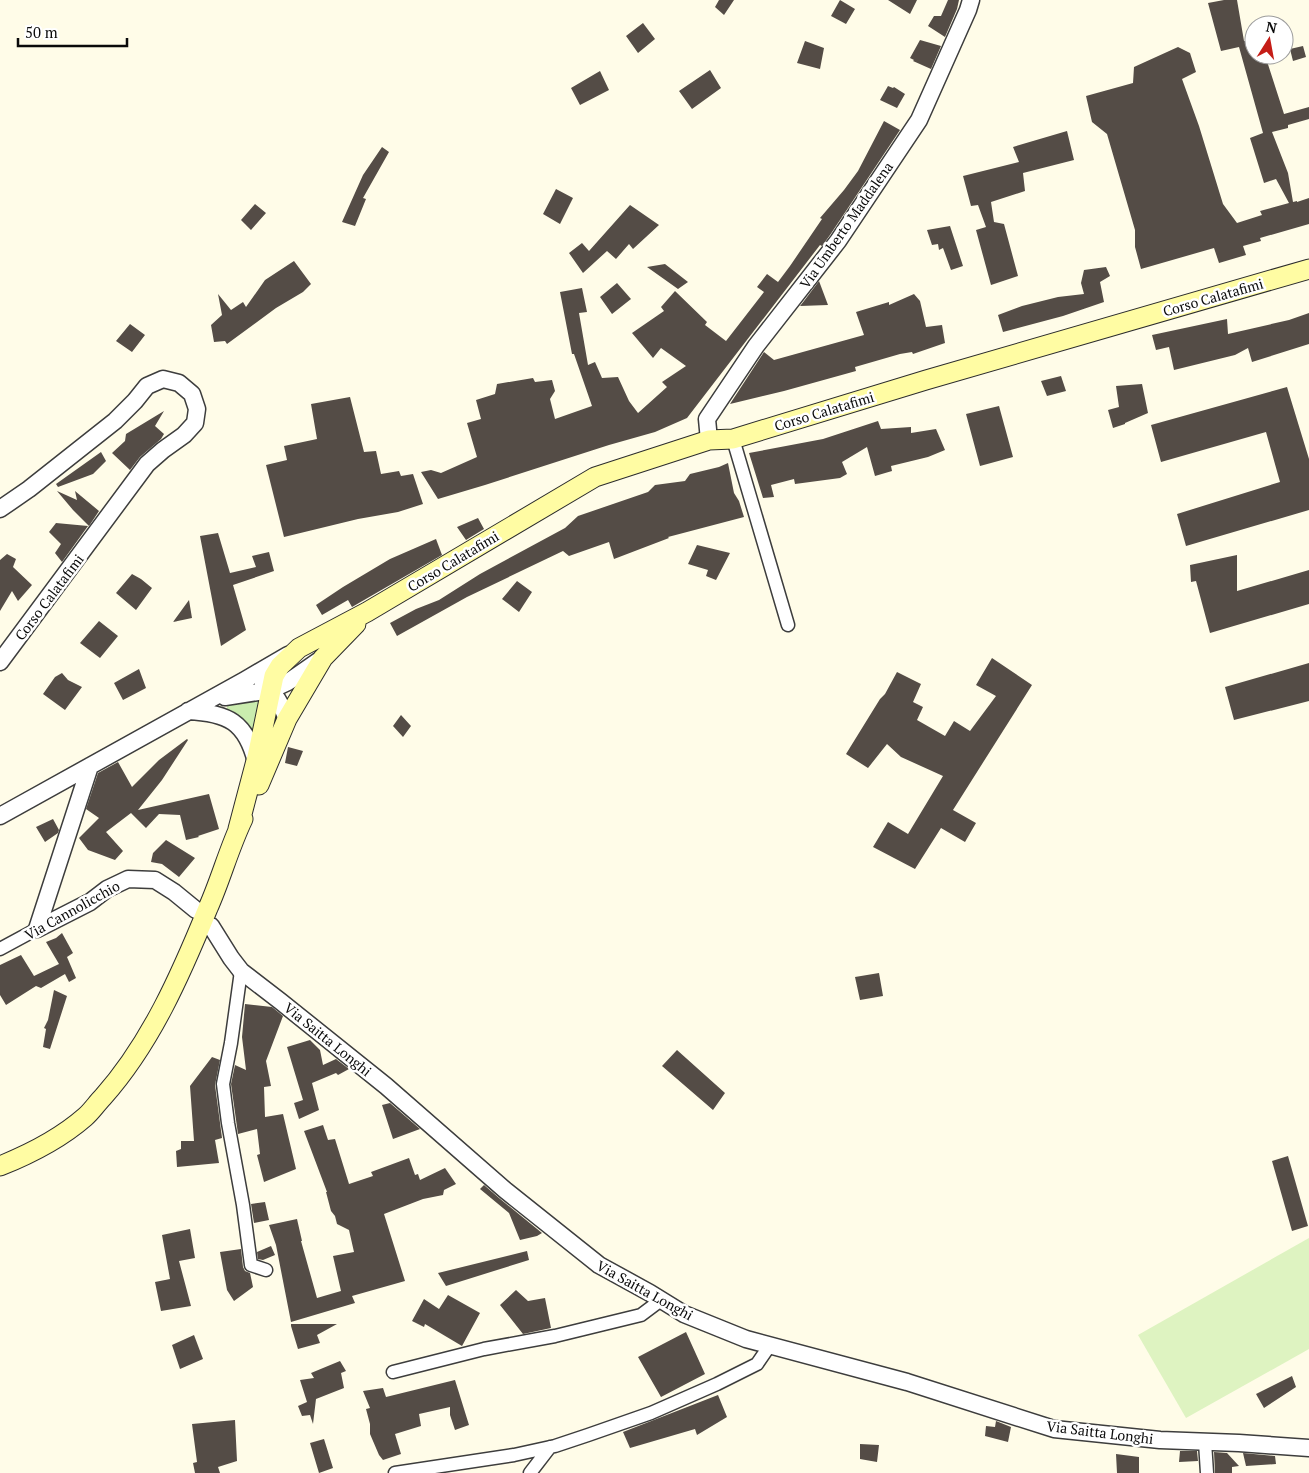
<svg xmlns="http://www.w3.org/2000/svg" width="1309" height="1473" viewBox="0 0 1309 1473" font-family="'PT Serif',serif">
	<style>
		.green { fill: #caecae }
		.pitch { fill: #def3c1 }
		.building { fill: #544c46 }
		.lines { fill: none; stroke-linecap: round; stroke-linejoin: round }
		.minor-casing { stroke: #3d3d3d; stroke-width: 15 }
		.tertiary-casing { stroke: #3d3d3d; stroke-width: 19 }
		.secondary-casing { stroke: #2c2c2c; stroke-width: 21 }
		.minor { stroke: #fff; stroke-width: 12 }
		.tertiary { stroke: #fff; stroke-width: 16 }
		.secondary { stroke: #fffca3; stroke-width: 19 }
		.labels { text-anchor: middle; dominant-baseline: central; stroke-width: 5; stroke-linejoin: round; paint-order: stroke }
		.street-label { font-size: 14px; fill: #0a0a0a; stroke: #fff }
	</style>
	<rect width="100%" height="100%" fill="#fffce8"/>
	<!-- green -->
	<path class="green" d="M257,699L261,705L255,738L227,711V706L244,701Z"/>
	<!-- pitch -->
	<path class="pitch" d="M1309,1238V1349L1186,1418L1138,1335Z"/>
	<!-- building -->
	<path class="building" d="M719,0H734L724,15L715,7Z
		M840,0L855,9L846,24L831,16Z
		M888,0H917L910,14Z
		M948,0H959L957,9L945,37L928,26L934,16H941Z
		M1224,0H1237L1244,41L1254,42V55H1265L1284,114L1309,107V119L1288,125V128L1272,132L1288,173L1293,202L1297,201V202L1309,198V224L1260,238L1261,241L1243,246L1246,255L1219,263L1214,248L1141,269L1135,247V230L1107,134L1092,122L1086,96L1133,83L1134,67L1178,47L1190,53L1196,72L1182,79L1199,126L1223,204L1237,223L1262,215L1260,211L1289,203L1276,179L1264,183L1250,138L1263,133L1239,47L1221,51L1208,3Z
		M643,23L655,39L638,53L626,36Z
		M920,40L941,46L931,69L913,61L914,60L910,58Z
		M805,41L824,48L820,69L797,63Z
		M1303,46L1306,57L1293,61L1290,49Z
		M710,70L721,88L692,109L679,91Z
		M600,71L609,90L580,105L571,88Z
		M888,86L893,88L894,87L905,94L897,108L880,100Z
		M884,121L900,130L830,235L822,246L820,245L687,418L655,432L609,445L485,485L438,499L421,472L431,470L441,473L477,457L467,423L481,419L476,400L495,394L497,384L533,378L535,382L552,380L555,391L550,399L555,419L592,406L574,354H572L560,292L582,288L587,312L579,313L588,365L595,362L602,378L618,377L629,401L638,413L667,387L662,382L686,366L661,348L653,358L632,333L664,311L661,307L675,291L707,322L705,325L726,341L764,292L757,287L767,274L778,282L790,266L822,219L820,218L844,190L858,171Z
		M1067,131L1074,160L1023,173L1025,191L991,202L994,222L1004,224L1018,276L991,285L976,230L986,227L978,205L971,206L963,176L1019,162L1013,147Z
		M382,147L389,152L363,198L366,199L355,226L342,222L363,175Z
		M556,189L573,198L560,224L543,214Z
		M255,204L266,213L251,230L241,220Z
		M630,205L659,225L633,249L629,244L616,259L607,251L583,273L569,253L582,243L589,251Z
		M950,226L963,266L951,270L943,248L939,250L938,244L932,245L927,230Z
		M294,261L311,284L303,292L276,308L227,344L225,341L214,342L211,325L222,315L218,294L231,310L243,302L246,307L265,280Z
		M665,264L688,282L678,289L647,267Z
		M1106,267L1110,276L1100,282L1104,302L1063,316L1003,332L998,315L1022,306L1058,297L1084,294L1081,283L1084,270Z
		M819,281L828,305L800,306L804,301Z
		M617,283L631,299L612,314L600,297Z
		M914,294L920,301L926,327L942,325L945,343L913,354L912,352L900,354L855,367L856,371L784,391L730,404L764,352L774,360L864,335L856,312L889,302V305Z
		M1309,313V344L1252,362L1248,348L1235,355L1174,370L1169,347L1156,350L1152,335L1227,319L1228,334L1289,320Z
		M130,324L145,335L132,352L116,341Z
		M1061,376L1066,391L1047,396L1041,381Z
		M1142,384L1148,413L1125,423V424L1113,428L1108,410L1119,407L1116,386Z
		M1287,387L1309,459V510L1186,546L1177,514L1280,482L1266,432L1161,462L1151,425Z
		M350,397L364,452L376,451L381,474L399,471L401,476L413,474L423,504L398,512L358,519L284,537L266,465L287,460L284,446L317,439L311,404Z
		M999,406L1013,457L980,466L966,414Z
		M164,411L155,426L164,434L161,439L140,457L130,470L112,453L125,441L126,434Z
		M878,421L881,429L911,427V433L936,429L945,450L928,457L891,466L892,471L875,476L867,447L842,462L847,474L840,478L795,484L794,479L771,485L774,497L763,498L749,453L823,439Z
		M101,452L106,461L93,474L58,487L56,484Z
		M728,463L734,493L739,501L744,517L668,537L669,538L614,559L609,542L569,556L563,551L467,597L397,636L390,623L416,609L439,600L480,574L565,528L578,516L648,492L655,485L685,481L690,474L719,467Z
		M57,491L77,500L75,491L99,511L89,526L73,510Z
		M478,518L484,529L466,540L457,527Z
		M56,523L88,526L62,562L55,553L61,544L49,532Z
		M218,533L230,573L256,567L252,556L269,552L274,571L233,585L246,630L221,646L200,536Z
		M436,539L442,555L352,607L348,600L322,615L316,605L343,587L390,559Z
		M697,545L730,553L716,580L706,576L708,570L688,564Z
		M7,554L16,559L13,567L32,585L18,601L12,591L0,611V560Z
		M1237,555V591L1309,570V604L1210,633L1196,581L1191,582L1190,565Z
		M132,574L141,579L152,588L136,610L116,593Z
		M517,581L532,592L519,612L502,599Z
		M189,600L192,618L173,622Z
		M99,621L118,636L100,658L80,643Z
		M992,658L1032,685L953,810L976,823L965,842L941,828L915,869L873,847L888,822L908,834L943,776L901,757L887,744L868,768L846,754L880,699L885,694L897,672L921,684L913,702L923,707L917,720L945,736L954,721L970,731L996,696L976,685Z
		M1309,663V701L1234,720L1225,687Z
		M139,669L146,688L123,700L114,683Z
		M62,673L68,680L82,687L65,710L43,694L55,677Z
		M401,715L411,726L403,737L393,726Z
		M187,739L188,740L162,780L138,810L209,794L219,829L198,836L199,837L186,840L180,815L159,814L146,828L131,813L106,832L123,851L115,860L88,850L79,838L99,818L86,809L98,773L118,762L132,787L159,760Z
		M288,747L303,751L297,766L285,763Z
		M53,819L59,830L58,833L45,842L36,827Z
		M166,840L195,858L179,877L162,864L151,862L153,853Z
		M62,933L73,953L67,957L76,978L69,982L65,974L41,988L36,986L6,1005L0,995V965L21,955L34,976L59,964L46,942L56,938Z
		M879,973L883,996L860,1000L855,977Z
		M54,990L67,996L50,1049L43,1047L46,1029L44,1028L48,1020Z
		M245,1004L272,1007L283,1016L266,1061L271,1086L264,1087L265,1117L283,1114L296,1169L264,1182L257,1155L260,1154L257,1129L238,1134L231,1084L235,1065L246,1070L242,1037Z
		M310,1040L320,1050L323,1065L336,1059L349,1069L338,1075L336,1073L312,1083L319,1110L299,1119L294,1103L303,1100L287,1047Z
		M677,1050L725,1093L713,1110L662,1066Z
		M212,1057L220,1060L215,1085L222,1138L215,1140L219,1163L177,1167L176,1151L181,1149V1141H194L190,1086Z
		M390,1103L420,1129L393,1139L382,1105Z
		M323,1125L328,1140L335,1139L349,1184L373,1176L371,1172L409,1158L415,1175L418,1174L420,1180L445,1168L456,1184L444,1190L443,1195L423,1199L384,1214L405,1281L352,1296L355,1303L291,1322L276,1245L269,1225L297,1219L302,1241H301L317,1298L341,1291L333,1256L354,1252L349,1230L337,1224L335,1216L331,1211L326,1192H327L304,1131Z
		M1288,1156L1308,1226L1292,1231L1272,1161Z
		M484,1185L499,1198L542,1233L537,1236L520,1240L509,1213L480,1189Z
		M265,1202L269,1220L254,1223L251,1204Z
		M190,1229L195,1258L179,1261L191,1306L161,1311L155,1282L170,1279L162,1235Z
		M271,1246L275,1255L263,1260L258,1259L257,1252Z
		M241,1249L243,1267L245,1271L250,1273L253,1287L234,1301L227,1290L220,1252Z
		M527,1251L529,1260L446,1286L438,1273Z
		M516,1290L528,1301L545,1298L551,1328L523,1334L500,1305Z
		M448,1295L480,1313L462,1346L425,1324L424,1327L412,1321L424,1299L439,1309Z
		M291,1324H337L317,1335L320,1343L298,1349L291,1326Z
		M686,1332L705,1374L661,1397L638,1357Z
		M194,1335L203,1359L180,1369L172,1345Z
		M340,1361L346,1371L341,1373L344,1388L316,1399L313,1424L310,1415L302,1416L298,1406L307,1402L300,1380L314,1378L311,1373Z
		M1292,1376L1296,1387L1264,1408L1256,1394Z
		M455,1380L469,1425L455,1430L450,1415V1407L419,1414L421,1426L395,1434L401,1454L383,1460L379,1455L370,1434V1424L366,1409L370,1408L363,1391L383,1388L386,1397Z
		M718,1395L727,1417L697,1435L695,1429L630,1448L623,1432Z
		M235,1420L237,1461L218,1467L220,1473H195L193,1463L197,1462L192,1424Z
		M996,1421L1011,1427L1008,1442L985,1436L986,1426L995,1427Z
		M324,1439L333,1468L319,1473L310,1443Z
		M860,1444L879,1445L877,1462L860,1459Z
		M1180,1451H1197L1198,1461L1179,1462Z
		M1214,1452L1227,1453L1239,1466L1232,1467V1473H1215Z
		M1243,1453L1275,1456L1276,1464L1246,1466Z
		M1116,1454L1139,1457V1473H1117Z"/>
	<g class="lines">
		<defs>
			<path id="minor" d="M733,439L788,625
				M0,949L37,929
				M241,971L231,1043L223,1084L228,1123L243,1205L251,1265L266,1270
				M393,1372L484,1349L555,1336L641,1315L661,1300
				M1205,1442L1207,1473
				M395,1473L514,1455L555,1446L588,1435L651,1413L717,1384L757,1364L770,1345
				M530,1473L550,1447"/>
			<path id="tertiary" d="M709,440L707,419L756,346L838,241L919,120L968,10L971,0
				M0,509L29,489L115,421L135,401L147,386L163,379L179,383L192,394L197,409L195,423L184,435L163,450L147,464L0,662
				M263,684C276,693 281,705 287,719
				M225,697L271,690L288,682L321,659
				M188,711C228,713 246,722 256,762
				M0,816L245,680L288,655
				M211,926L231,958L241,971L280,1001L386,1086L505,1190L599,1265L650,1293L684,1314L746,1339L907,1382L1054,1429L1160,1440L1239,1443L1309,1448
				M37,929L90,902L107,889L128,879L155,880L174,892L196,910
				M37,929L90,766"/>
			<path id="secondary" d="M259,785L287,719L323,658L356,624
				M238,829L257,757L274,676L280,666L299,648L367,612L595,477L709,440L733,439L926,380L1309,269
				M0,1166C30,1154 61,1138 85,1117C92,1111 97,1103 103,1097C151,1043 181,974 208,908C221,879 229,848 243,819"/>
		</defs>
		<!-- minor casing -->
		<use href="#minor" class="minor-casing"/>
		<!-- tertiary casing -->
		<use href="#tertiary" class="tertiary-casing"/>
		<!-- secondary casing -->
		<use href="#secondary" class="secondary-casing"/>
		<!-- minor -->
		<use href="#minor" class="minor"/>
		<!-- tertiary -->
		<use href="#tertiary" class="tertiary"/>
		<!-- secondary -->
		<use href="#secondary" class="secondary"/>
	</g>
	<g class="labels">
		<!-- street labels -->
		<g class="street-label">
			<text transform="translate(846 225) rotate(-55)">Via Umberto Maddalena</text>
			<text transform="translate(1213 297) rotate(-16)">Corso Calatafimi</text>
			<text transform="translate(824 411) rotate(-17)">Corso Calatafimi</text>
			<text transform="translate(453 561) rotate(-31)">Corso Calatafimi</text>
			<text transform="translate(49 597) rotate(-53)">Corso Calatafimi</text>
			<text transform="translate(72 910) rotate(-29)">Via Cannolicchio</text>
			<text transform="translate(328 1039) rotate(39)">Via Saitta Longhi</text>
			<text transform="translate(645 1290) rotate(29)">Via Saitta Longhi</text>
			<text transform="translate(1100 1432) rotate(7)">Via Saitta Longhi</text>
		</g>
	</g>
	<!-- north arrow -->
	<g transform="translate(1269 40) rotate(11)"><circle r="24" fill="#ffffff" stroke="#9d9d9d"/>
	<path d="M0-4L9 19L0 12L-9 19Z" fill="#c51d17"/>
	<text y="-8" font-size="14" font-weight="bold" text-anchor="middle" fill="#0a0a0a">N</text>
	</g>
	<!-- scale -->
	<path d="M18 38v8h109v-8" fill="none" stroke="#0a0a0a" stroke-width="2.5"/>
	<text x="25" y="38" font-size="15" fill="#0a0a0a" stroke="#ffffff" stroke-width="4" paint-order="stroke">50 m</text>
</svg>
